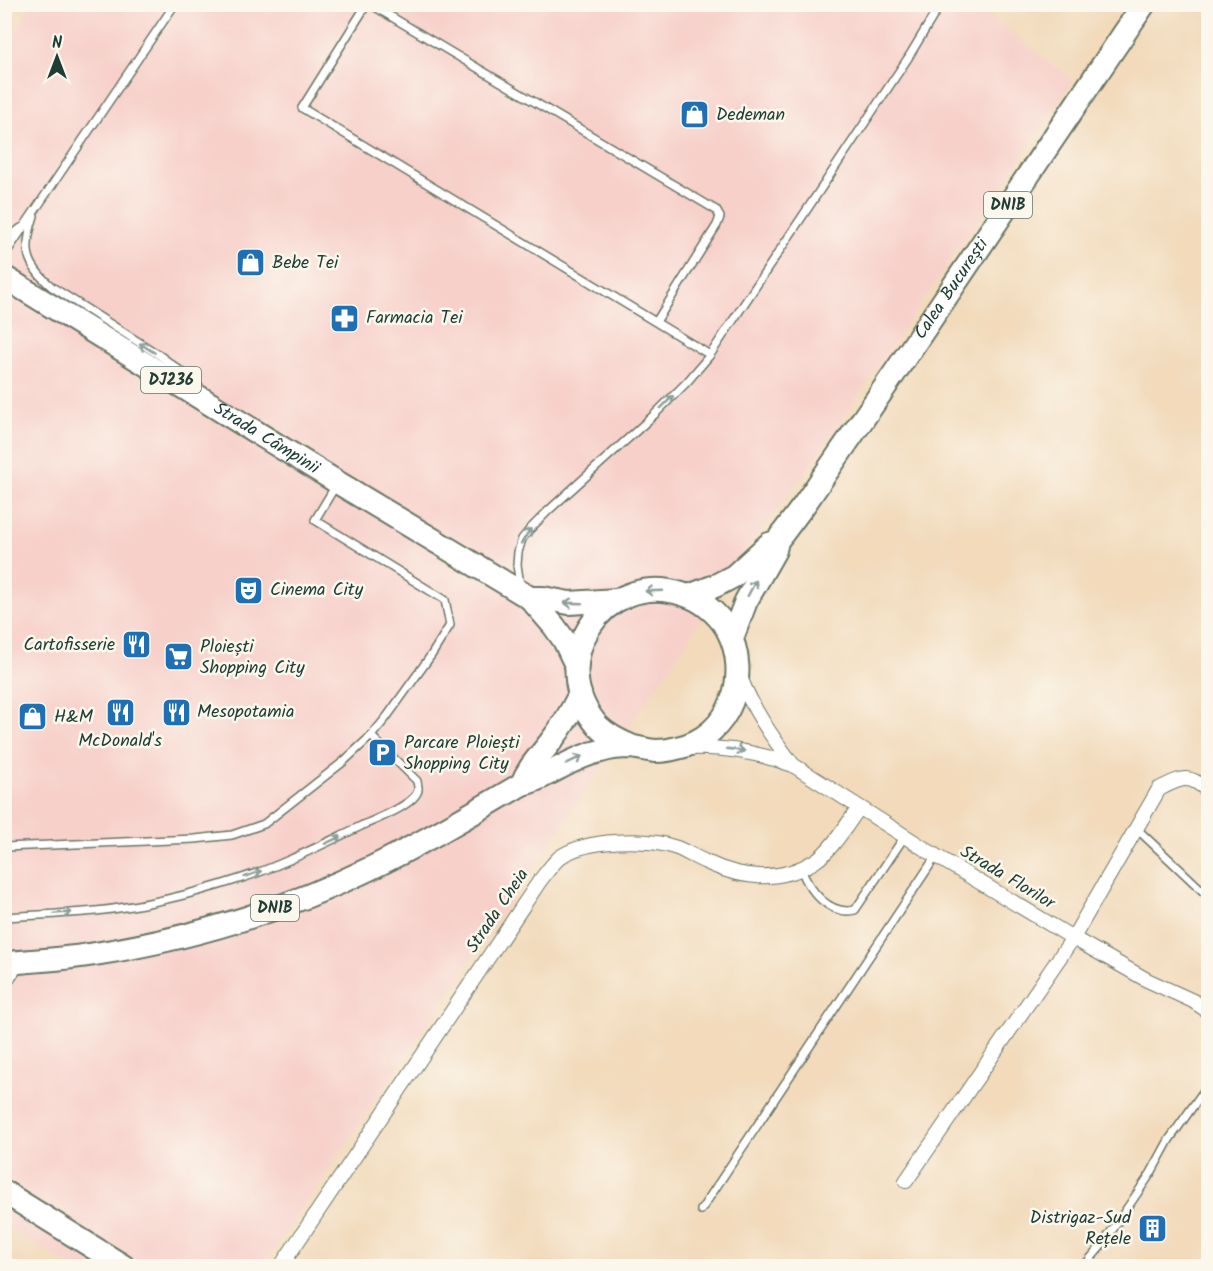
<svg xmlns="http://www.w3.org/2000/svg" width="1213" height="1271" viewBox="0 0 1213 1271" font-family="Kalam,sans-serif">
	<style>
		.built { fill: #f7d0ca }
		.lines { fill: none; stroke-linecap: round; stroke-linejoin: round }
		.service-casing { stroke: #697463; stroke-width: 10 }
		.minor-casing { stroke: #697463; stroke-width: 16 }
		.primary-casing { stroke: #697463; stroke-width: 26 }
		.service { stroke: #fff; stroke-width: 7 }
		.minor { stroke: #fff; stroke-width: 14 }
		.primary { stroke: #fff; stroke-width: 22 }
		.oneway { stroke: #8f9e9a }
		.labels { text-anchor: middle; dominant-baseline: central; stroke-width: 5; stroke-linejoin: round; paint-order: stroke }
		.shield { fill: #fbf7ec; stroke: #61756b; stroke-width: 1.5 }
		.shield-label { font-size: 16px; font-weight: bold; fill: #1f3d34 }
		.poi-label { font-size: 18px; fill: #1f3d34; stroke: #fbf7ec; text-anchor: start }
		.street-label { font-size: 18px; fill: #1f3d34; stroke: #fbf7ec }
	</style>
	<rect width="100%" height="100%" fill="#fbf7ec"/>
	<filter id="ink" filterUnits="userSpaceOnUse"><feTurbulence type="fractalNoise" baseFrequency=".0167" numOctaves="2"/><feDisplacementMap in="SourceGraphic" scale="12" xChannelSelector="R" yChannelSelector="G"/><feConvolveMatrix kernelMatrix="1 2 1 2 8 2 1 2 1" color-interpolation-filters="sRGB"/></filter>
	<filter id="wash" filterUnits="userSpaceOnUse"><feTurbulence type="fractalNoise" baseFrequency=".008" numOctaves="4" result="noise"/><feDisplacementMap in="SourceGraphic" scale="24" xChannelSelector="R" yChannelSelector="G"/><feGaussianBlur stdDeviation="1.35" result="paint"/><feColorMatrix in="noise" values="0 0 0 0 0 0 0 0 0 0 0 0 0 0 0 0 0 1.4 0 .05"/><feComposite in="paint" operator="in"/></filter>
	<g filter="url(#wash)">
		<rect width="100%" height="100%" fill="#f2dabb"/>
		<!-- built -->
		<path class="built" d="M33,4H975L1073,81L810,466L743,553L687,641L263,1266H69L5,1226L4,47Z"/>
	</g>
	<g filter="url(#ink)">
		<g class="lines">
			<defs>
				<path id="service" d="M367,4L302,108L710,355
					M370,4L716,210L720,217L717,225L656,322
					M34,216C23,249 25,264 52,287L159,355L182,372L188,380
					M4,236L12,235L21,228
					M4,256L175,4
					M520,585L517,565L518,552L522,539L530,529L549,510L654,415L687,382L710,355L908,58L934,15L939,4
					M1136,828L1208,896
					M4,847L195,839L232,835L264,824L343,762L371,736L386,718L432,654L450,625L445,600L315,520L336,485
					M801,869C809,890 829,916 855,910L905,836
					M4,917C35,915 66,914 96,911C144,906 193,894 239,879C281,866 321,845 361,826C374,820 415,805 418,790C419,789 417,783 417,781L371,736
					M4,989L20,966
					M701,1210L936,856
					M1084,1266L1102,1245L1151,1173L1169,1140L1208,1085"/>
				<path id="minor" d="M740,677C753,710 772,737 793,765
					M690,748C726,746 759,753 793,765L936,856L1073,938L1147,980L1193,1001L1208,1011
					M906,1181L1073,938L1159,789C1181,778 1189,773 1208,791
					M281,1266L539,882C546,873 552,864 560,857C586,839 648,837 677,848C687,852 696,858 706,862C742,879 780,883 815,861C832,850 847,824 859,808"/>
				<g id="primary">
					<path id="s1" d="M4,277L337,482L530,598L554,626L564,640L576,665"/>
					<path d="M689,596L715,586L734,576L769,544L773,543"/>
					<path d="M530,598H543L569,603L617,600"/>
					<path id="s2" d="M732,638L746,601L775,550L777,541L804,505L896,371L1144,4"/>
					<path d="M522,784C528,767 541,755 552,740C563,726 572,710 580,694"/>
					<path d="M4,963C35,961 65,959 95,954C188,939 282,911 367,870C420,845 471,814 522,784C537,781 545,775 559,768C572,761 586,754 601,751C610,748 622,747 632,747C640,748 647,750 655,751C661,751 670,750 677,748C731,737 752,675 727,629C717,612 700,599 682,594C602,569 543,664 598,726C608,736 621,742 633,747"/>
					<path d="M4,1192L123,1266"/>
				</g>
			</defs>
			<!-- service casing -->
			<use href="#service" class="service-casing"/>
			<!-- minor casing -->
			<use href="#minor" class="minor-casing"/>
			<!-- primary casing -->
			<use href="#primary" class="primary-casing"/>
			<!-- service -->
			<use href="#service" class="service"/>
			<!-- minor -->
			<use href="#minor" class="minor"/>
			<!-- primary -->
			<use href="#primary" class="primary"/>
		</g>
		<!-- one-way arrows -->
		<defs><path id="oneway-shaft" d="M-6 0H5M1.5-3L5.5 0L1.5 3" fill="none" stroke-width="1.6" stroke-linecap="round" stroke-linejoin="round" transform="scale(1.5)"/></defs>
		<g class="oneway">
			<use href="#oneway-shaft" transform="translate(147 348) rotate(-148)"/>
			<use href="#oneway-shaft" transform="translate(667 402) rotate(-45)"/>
			<use href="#oneway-shaft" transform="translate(526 536) rotate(-57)"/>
			<use href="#oneway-shaft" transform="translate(752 588) rotate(-62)"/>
			<use href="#oneway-shaft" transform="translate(654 591) rotate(178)"/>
			<use href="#oneway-shaft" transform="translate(573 603) rotate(-178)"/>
			<use href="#oneway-shaft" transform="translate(736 750) rotate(8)"/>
			<use href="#oneway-shaft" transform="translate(574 760) rotate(-25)"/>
			<use href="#oneway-shaft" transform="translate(333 840) rotate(-25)"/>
			<use href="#oneway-shaft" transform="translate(253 874) rotate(-20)"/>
			<use href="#oneway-shaft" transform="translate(63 913) rotate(-4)"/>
		</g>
	</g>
	<!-- icons -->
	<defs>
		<symbol id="shop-square" viewBox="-11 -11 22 22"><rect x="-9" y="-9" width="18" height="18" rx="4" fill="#1f6fb2" stroke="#fbf7ec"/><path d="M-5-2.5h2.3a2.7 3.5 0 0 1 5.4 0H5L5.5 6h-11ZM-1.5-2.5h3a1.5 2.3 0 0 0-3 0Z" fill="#fff"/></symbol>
		<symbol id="pharmacy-square" viewBox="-11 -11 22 22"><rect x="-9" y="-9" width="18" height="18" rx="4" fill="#1f6fb2" stroke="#fbf7ec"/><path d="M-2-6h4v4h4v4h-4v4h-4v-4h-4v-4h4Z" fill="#fff"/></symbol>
		<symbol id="theatre-square" viewBox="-11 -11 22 22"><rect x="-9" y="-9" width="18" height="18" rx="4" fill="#1f6fb2" stroke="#fbf7ec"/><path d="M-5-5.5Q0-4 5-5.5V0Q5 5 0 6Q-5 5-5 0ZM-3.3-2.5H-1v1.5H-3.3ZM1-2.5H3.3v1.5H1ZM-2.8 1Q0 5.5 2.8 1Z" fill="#fff"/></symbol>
		<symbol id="restaurant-square" viewBox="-11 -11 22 22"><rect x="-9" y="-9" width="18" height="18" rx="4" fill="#1f6fb2" stroke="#fbf7ec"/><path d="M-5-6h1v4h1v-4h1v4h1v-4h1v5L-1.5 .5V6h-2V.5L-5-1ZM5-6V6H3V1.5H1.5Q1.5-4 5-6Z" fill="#fff"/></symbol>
		<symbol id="supermarket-square" viewBox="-11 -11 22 22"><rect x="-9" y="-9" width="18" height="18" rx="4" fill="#1f6fb2" stroke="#fbf7ec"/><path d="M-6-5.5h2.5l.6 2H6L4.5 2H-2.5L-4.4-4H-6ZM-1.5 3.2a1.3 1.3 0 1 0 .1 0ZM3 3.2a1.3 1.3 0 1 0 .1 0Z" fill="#fff"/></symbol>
		<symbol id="parking-square" viewBox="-11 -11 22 22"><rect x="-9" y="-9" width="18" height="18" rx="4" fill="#1f6fb2" stroke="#fbf7ec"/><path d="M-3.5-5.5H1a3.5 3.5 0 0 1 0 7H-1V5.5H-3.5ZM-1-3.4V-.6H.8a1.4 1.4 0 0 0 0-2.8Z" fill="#fff"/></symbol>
		<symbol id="building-square" viewBox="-11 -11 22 22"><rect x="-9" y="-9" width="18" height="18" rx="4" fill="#1f6fb2" stroke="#fbf7ec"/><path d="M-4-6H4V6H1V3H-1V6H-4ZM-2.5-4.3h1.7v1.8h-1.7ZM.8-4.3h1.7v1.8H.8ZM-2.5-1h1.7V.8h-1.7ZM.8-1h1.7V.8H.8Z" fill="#fff"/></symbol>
	</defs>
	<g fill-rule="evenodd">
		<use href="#shop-square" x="678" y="98" width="33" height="33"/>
		<use href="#shop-square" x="234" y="246" width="33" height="33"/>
		<use href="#pharmacy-square" x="328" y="302" width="33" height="33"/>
		<use href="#theatre-square" x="232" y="574" width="33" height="33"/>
		<use href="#restaurant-square" x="120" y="628" width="33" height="33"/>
		<use href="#supermarket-square" x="162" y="640" width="33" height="33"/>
		<use href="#restaurant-square" x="104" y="696" width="33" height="33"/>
		<use href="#restaurant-square" x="160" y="696" width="33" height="33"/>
		<use href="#shop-square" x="16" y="700" width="33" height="33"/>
		<use href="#parking-square" x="366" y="736" width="33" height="33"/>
		<use href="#building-square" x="1136" y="1212" width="33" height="33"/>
	</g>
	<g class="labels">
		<!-- shield labels -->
		<g class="shield">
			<rect x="984" y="192" width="48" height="26" rx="4.5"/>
			<rect x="141" y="367" width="60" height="26" rx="4.5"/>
			<rect x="251" y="895" width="48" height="26" rx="4.5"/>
		</g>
		<g class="shield-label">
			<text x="1008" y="205">DN1B</text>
			<text x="171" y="380">DJ236</text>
			<text x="275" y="908">DN1B</text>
		</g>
		<!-- poi labels -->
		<g class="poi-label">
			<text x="716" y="115">Dedeman</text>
			<text x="272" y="263">Bebe Tei</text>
			<text x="366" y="318">Farmacia Tei</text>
			<text x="270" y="590">Cinema City</text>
			<text x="115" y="645" text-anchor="end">Cartofisserie</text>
			<text x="200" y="647">Ploiești<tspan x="200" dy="21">Shopping City</tspan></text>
			<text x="197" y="712">Mesopotamia</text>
			<text x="54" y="717">H&amp;M</text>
			<text x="120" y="741" text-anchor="middle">McDonald's</text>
			<text x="404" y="743">Parcare Ploiești<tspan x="404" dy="21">Shopping City</tspan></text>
			<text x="1131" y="1218" text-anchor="end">Distrigaz-Sud<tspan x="1131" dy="21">Rețele</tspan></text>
		</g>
		<!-- street labels -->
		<g class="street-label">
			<text stroke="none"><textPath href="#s2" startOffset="414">Calea București</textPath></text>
			<text stroke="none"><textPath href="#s1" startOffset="308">Strada Câmpinii</textPath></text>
			<text transform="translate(1007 878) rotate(31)">Strada Florilor</text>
			<text transform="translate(498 911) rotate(-56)">Strada Cheia</text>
		</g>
	</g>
	<!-- margin -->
	<rect width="1213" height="1271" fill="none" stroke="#fbf7ec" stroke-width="24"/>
	<!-- north arrow -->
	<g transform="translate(57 57)" stroke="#fbf7ec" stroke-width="4.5" paint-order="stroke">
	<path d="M0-4.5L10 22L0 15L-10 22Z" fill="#1f3d34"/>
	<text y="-9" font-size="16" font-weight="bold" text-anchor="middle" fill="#1f3d34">N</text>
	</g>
</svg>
